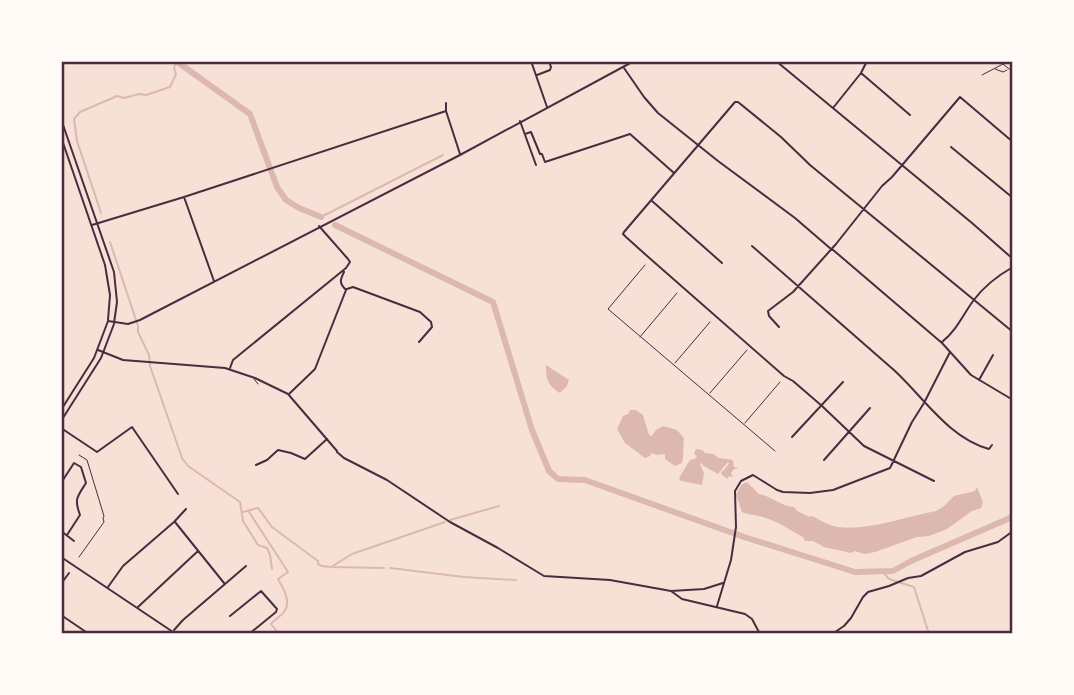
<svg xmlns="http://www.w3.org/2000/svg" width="1074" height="695" viewBox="0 0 1074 695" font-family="Inter,sans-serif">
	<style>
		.water { fill: #dcb8b0 }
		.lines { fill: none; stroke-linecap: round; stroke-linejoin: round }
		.stream { stroke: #dcb8b0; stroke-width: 2 }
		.river { stroke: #dcb8b0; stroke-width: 6 }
		.path { stroke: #4a2c40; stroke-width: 1 }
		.service { stroke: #4a2c40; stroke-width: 1 }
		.pedestrian { stroke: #4a2c40; stroke-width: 1 }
		.minor { stroke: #4a2c40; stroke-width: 2 }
		.tertiary { stroke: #4a2c40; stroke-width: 2 }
		.secondary { stroke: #4a2c40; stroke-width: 2 }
		.neatline { fill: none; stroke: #4a2c40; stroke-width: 2.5 }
	</style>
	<rect width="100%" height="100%" fill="#f7e1d7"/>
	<!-- water -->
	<path class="water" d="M546,365L569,380L567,386L560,393C547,385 546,379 546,365Z
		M630,410H636L643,415L649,435L652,436L656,430L663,426L677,430L684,438L683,457L682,463L675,466L665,459V454L658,455L651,453L650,456L645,458L625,443L617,429L623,416L628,414Z
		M696,449L702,450L705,453L713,454L719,458L733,460L734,467L739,469H734L731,473L733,477L729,476L728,479L722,475L721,472L724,470L729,463L728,462L718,474L704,466L701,463L700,464L704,473L702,485L681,481L679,478L690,460L695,459L697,456L694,454Z
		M747,482L759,494C771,496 781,506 794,507L797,511L810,517L812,516C821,520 827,525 837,527C868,531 905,517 936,511L943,507L954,496L975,491L977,487L983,502L981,508L972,511L947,529L929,536L917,537L875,552L864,554L855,551L851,553L824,547L813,541H805L803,537C790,530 774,519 759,516C753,514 748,515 742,512L736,495L741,485Z"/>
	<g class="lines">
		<!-- stream -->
		<path class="stream" d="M101,213L77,141L74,119L80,112L117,96L124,98L139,94L146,95L170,87L176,74L174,69L176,61
			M321,217L443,155
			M110,242L138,326V332L149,355L150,366L182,458L188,466L240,502L243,521L258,545L267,548L270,555L272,569
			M243,512L258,508L272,527L318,561V564L322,566L331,567L352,554L445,522
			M249,512L288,572L278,579C283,588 292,602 284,612C280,617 275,619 271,624L279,634
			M450,520L499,506
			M333,567L384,568
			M390,568L464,577L516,580
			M882,571L889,579L914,587L929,634"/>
		<!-- river -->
		<path class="river" d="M176,61L250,114L277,187L286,200L299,208L321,217
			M335,225L493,302L532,430L549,471L558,479L585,480L744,537L855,572L893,571L911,561L1010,518L1013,515"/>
		<!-- path -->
		<path class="path" d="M998,61L1003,64L1013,62
			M987,62L991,61
			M995,69L1003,72L1007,70
			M982,75L1003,64L1013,72"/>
		<!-- service -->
		<path class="service" d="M254,379L258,384"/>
		<!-- pedestrian -->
		<path class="pedestrian" d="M645,265L608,309L775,451
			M640,337L677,293
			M675,363L710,322
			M710,393L747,350
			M745,423L780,382
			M79,455L87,460L104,516L103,518L104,522L79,557"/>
		<!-- minor -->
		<path class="minor" d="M531,61L547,107
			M776,61L972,223L1013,259
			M861,73L910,115
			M537,75L550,70L551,67L549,61
			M446,103V111L460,154
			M833,108L861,73L867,61
			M520,121L536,165
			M525,134L531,132L540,154H542L545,162L630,134L674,173
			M951,147L1013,198
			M184,197L214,281
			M652,201L722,263
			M92,225L184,197L446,111
			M752,246L895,371C924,398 949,438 989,449L992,445
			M832,249L942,343L971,375L1013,400
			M347,289L353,287L420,312L431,322L432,327L419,342
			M779,327L769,316L768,311L793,292L836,244L882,186L892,177L960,97L1013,142
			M942,342C956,331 963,315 973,301C984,286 997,276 1013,267
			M230,368L233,360L346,268L350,262L348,259L319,226
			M979,380L993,355
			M289,394L315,369L346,290C339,283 340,280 344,272
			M61,428L97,452L132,427L178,494
			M792,437L843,382
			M337,452L344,458L387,480L450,522L498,548L544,576L610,580L671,591L682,599L745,614L752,619L760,634
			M824,460L870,408
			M256,465L267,460L278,450L291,453L305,459L327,439
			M934,481L864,446L822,406L793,381L784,376L646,255L626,237L623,234L624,232L735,102H738L781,137L810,165L1013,332
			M61,483L74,463L81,467L86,483C77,497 74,499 80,515L67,535
			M175,522L224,583
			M61,531L74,541
			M61,557L176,634
			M61,584L69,573
			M108,587L123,566L174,522L186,509
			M671,591L704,589L723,583
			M717,606L731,560L736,527L735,491L741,481L753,475L777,490L783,492L810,493L833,490L890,468L912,422L924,403L950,352
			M138,607L198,551
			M61,615L89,634
			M230,616L261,591L277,609L276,612L249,634
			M174,630L183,620L246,566
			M832,634L844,626L851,618L863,597L868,592L889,586L908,578L921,576L965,552L998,542L1013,531"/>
		<!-- tertiary -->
		<path class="tertiary" d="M624,68L644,97L658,113L718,161L795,218L831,249
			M61,119L114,272L117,302L114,323
			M61,137L105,265L110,295L108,320
			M98,350L123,360L225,368L255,378L288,394L337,451"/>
		<!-- secondary -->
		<path class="secondary" d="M61,410L94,358L108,321L128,324L140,320L460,155L634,61
			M61,421L101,358L114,324"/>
	</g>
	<!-- border -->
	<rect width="1074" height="695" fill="none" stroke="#fffaf5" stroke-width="126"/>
	<rect x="63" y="63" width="948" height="569" class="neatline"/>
</svg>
